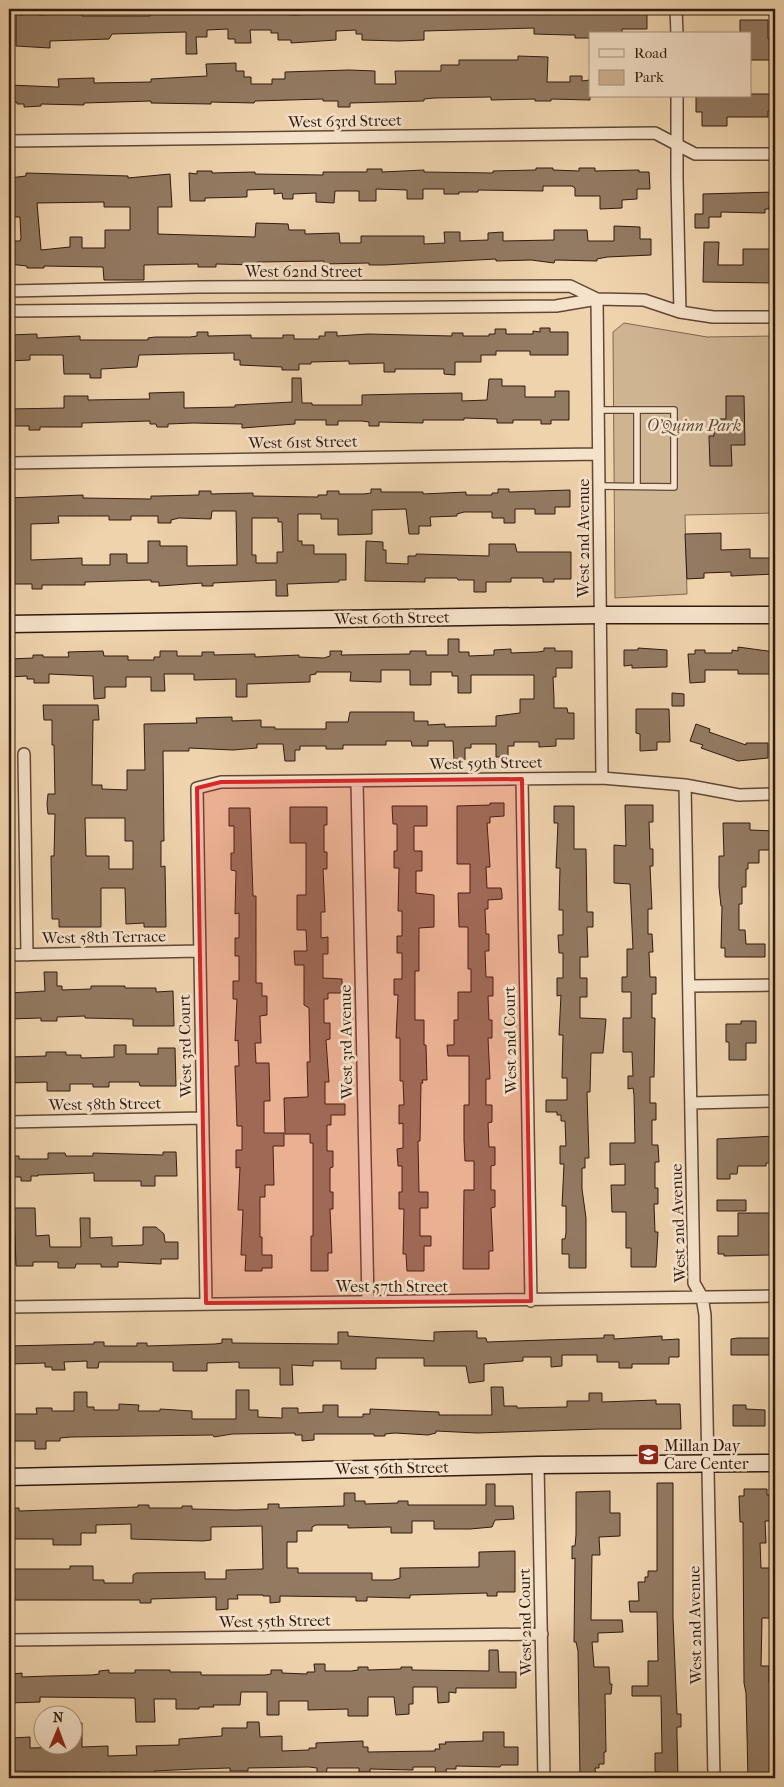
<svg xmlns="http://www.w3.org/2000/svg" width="784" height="1787" viewBox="0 0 784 1787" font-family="'IM FELL French Canon',serif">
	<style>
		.green { fill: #cfb492; stroke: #806751 }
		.building { fill: #937a62; stroke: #301a10; fill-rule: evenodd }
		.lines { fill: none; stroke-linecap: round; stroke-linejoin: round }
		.lane-casing { stroke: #604837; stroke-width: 8 }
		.street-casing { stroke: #604837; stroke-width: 14 }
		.secondary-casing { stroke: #301a10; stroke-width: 19 }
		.lane { stroke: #f5e2ca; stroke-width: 5.5 }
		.street { stroke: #f5e2ca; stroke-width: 11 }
		.secondary { stroke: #f5e2ca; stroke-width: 16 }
		.marked { fill: #d62828; fill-opacity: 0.2; stroke: #d62828; stroke-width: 4; stroke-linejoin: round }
		.labels { text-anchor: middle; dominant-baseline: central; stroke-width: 5; stroke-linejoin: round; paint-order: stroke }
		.street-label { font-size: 16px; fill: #301a10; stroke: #f5e2ca }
		.park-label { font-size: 16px; font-style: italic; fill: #604837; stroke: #f5e2ca }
		.poi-label { font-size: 16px; fill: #301a10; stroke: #f5e2ca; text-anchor: start }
	</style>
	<rect width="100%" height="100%" fill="#efd3ad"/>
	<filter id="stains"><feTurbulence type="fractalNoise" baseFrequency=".004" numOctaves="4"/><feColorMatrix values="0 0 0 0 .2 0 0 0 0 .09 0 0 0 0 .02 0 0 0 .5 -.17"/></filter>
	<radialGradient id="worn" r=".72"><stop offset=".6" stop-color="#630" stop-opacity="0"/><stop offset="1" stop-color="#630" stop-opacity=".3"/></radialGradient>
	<!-- green -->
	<path class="green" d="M624,323L707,337L775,336V513L685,515L687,594L615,598L613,332Z"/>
	<!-- building -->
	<path class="building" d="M364,9H379V11L433,9V11H464V13L533,9L636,10V12H647V29H622V34H590V38H575V35H569L534,34V28L424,31V40L399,41L362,40V34H356V30L336,31V40L291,43V40H278V33H271V30H250L251,43H235V39H228V29L207,30V37H196L197,54H186V32L112,34L109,39L50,41V48L16,46V14L23,15V12H39V15L82,13V16H150V13H192V10H209V12L252,11V13L295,15L363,11Z
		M740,20H768V39H775V60H750V34H740Z
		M518,56L548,57L547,82H570V76H582V81L590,80V100L551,99V101H535V99L491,100V97L434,98L424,99V101L350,103V107H338V101H323V99L255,101L254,103L211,102V104L151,103V101L84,103V105L41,104V106L24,107V104H17V102H9V85L56,87H59L58,79L94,78V83L151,82V79L207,76L206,64L236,63V71H244V77H251V84H272V79H285V72L349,70L375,71V84H396L395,71H441V65H459V60H518Z
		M750,94H775V111H768V117H727V126H702V112H696V96H750Z
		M536,168H553V170L579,171V168H595V171L639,170V172H649L650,189H637V199L622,200V208L600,209V196H575V188L572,186H543V191L478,190V192H459V194H444V189H423V199H407V190L376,189V201H359V191H335L334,203L316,202V193L293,194V199H283L282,193L274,194V189L247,190V197L205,198V201H190L189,173L197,174V171H212V173L255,172V174L323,175V172H367V169H382V172L424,170V172L493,173V171L536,170Z
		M26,173L128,176V178L170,174L172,207H158V234L255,237L256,223L288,224L289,230H305V234L339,233L340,243H361V236H424V244L445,243L444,232H460V241L488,240V233L503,232V241L554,240V230H587L588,241H614V226L640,227V239H651V255L607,257L597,259V261L555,260L554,263L531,260L496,261V259L384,265H369V263L324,264V261L257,262V265L216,264V267H198V264L144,265V280H104L103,267L44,266V268H27V266L9,264V241H20L21,238L20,217H9V178L26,176ZM104,202V207H130V230H105V248H82V237H70V247L41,250L37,203Z
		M775,192V206H769V209H765V213L721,212V217H709V228H695V214H703V194Z
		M704,242H719L718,265H743V249H775V283L703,282Z
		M540,328H550V332H568V355H530V351H496V355H481V362H455V375L444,374V369H395V372H384V363L349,364V361L311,362V364H299V370H282V367L240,365V360H234V353L183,354L139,355L137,367L101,369V378H90V374H64L63,355H30V360L9,361V335L37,334V338L80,336V340H148V338L155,337H190L197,336V332H208V336L251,335V338H283V335H294V339H319V336H325V332H337V336L368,334L452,336V333H463V336H489V334H495V329H506V334H533V331L540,332Z
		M292,378H301L302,403H312V405H362V395L402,394L462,393V401L487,400L489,379H502V386H525V397H555V391H569V420H551V424H541V420H513V423H497V419L464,418V420H423V423L379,422V426H369V422L362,421H338V425H326V420H295V424L242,428V424L193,423L168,424V427H157L156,424H150V421L82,423V427H40V430H29V426H9V409L64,408V396H88V400L150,399L149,393L184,392V408L235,407V405L292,402Z
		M726,396H744L745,445H731L732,466H710L709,436H714V419H726Z
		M371,489H381V492H423V494L466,492V495H492V493H498V489H509V492L570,490V507H555V514H535V509H515V523H504V518H492V512H464L457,514V516L430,517L431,526H419V534H409L406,509L372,510V534L338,535V519H321V514H298V541H302V545H314V554H346V580H339V582L287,584L288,596H276V580L213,583V586H202V583L159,586V582H151V580L85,582V585H42V589H32V584H9V498L83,495V498L151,499V496H158L199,495V491H211V494L253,493V496L318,497V495H327V491H339V494H364L371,493ZM212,511H236L237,565L187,566V546H160V541H148V563H127V554H110V565H82V558L31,560V524L59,523L58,516H109V520H131V516H158V523H171V520L179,518L211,519ZM252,518H278V522H282L283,552H277V563H256V555H252Z
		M721,533V550L750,549V558H775V574L731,576V572L704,573V578L687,579L685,534Z
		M366,541L383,542V550H386V563L408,564V556H416V554L489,556V544H515L517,552H571V579H554V582H543V578H511V582H486V592H474V580H458L457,578H425V582L365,581Z
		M448,639H459V652H469V656L494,655V650L511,649V653L538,652L544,651V648H555V651H572V668H556V677H553L554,699V708H567L568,713H574V739H556V746L539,747V742H514V746H508V757H496V744H471V748H465V760H454L453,741H428V746H412L411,741H386V745H343V749H326V746H300V750H295V761H285L283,744H257V748L233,750L189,748V751H163L164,841H161V867L165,866L166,927H144V923L126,924L125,888H101V927H59V919H52L51,856H54L55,814H48L47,804L48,794H55L54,745H52V720H44L43,705H98L99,720H93L92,785H102V789L127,790V770H145L144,724L197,723L196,718L232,717V721L261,720V727H275V729H326V722H348L350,712H414V721H428V725L445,724V727L496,726V716L520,713V699H534V675H471V693H458V676H452V672H431V685H410V670H381V682L350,681L351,672H316V674L310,675V682L247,684V697H236V679L194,680V674H164L165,691H151V677H126V687H105V698L94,699L93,676L49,674V683H34V679H27V676L9,677V659L33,658V655H43V657H69L68,652L103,651L104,656H128V660H154V657H160V651H177V656H202V652H214V655L255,654V657L299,655V657L324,658L330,656V651H342L341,655L410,654V651H426V655H448ZM85,818H125V841H133V869H109V856H86Z
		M738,647L775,652V674H738V670H705V682L690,683L688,654H695V650H705V653H732V650L738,651Z
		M638,648L667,650V667L632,668V665L624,666V650H638Z
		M672,693L684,694V706H672Z
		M636,709H669L670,742H657V750L640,751V734L636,733Z
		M696,724L710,729L709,732L746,745V743H768V758L738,761L701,748L703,745L690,741Z
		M490,803H504V816L490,817V823H487L490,867H486L487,888H501L502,894V899L488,900V909H485L486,934H489V951H485L486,977H493V996H488L489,1020H492V1038H488L490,1079H486V1105H492V1122L488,1123L489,1147H495V1165L491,1166V1190H495V1207L491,1208L493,1251H489V1269H463L464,1190H474V1161H465L464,1140V1105H469V1056H448L447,1045H454V1020H458V992H471V969H468V927H459L458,893H470V864H457V806L490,805Z
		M625,805H653V822H649L650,849H653V866H650L652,909H648V934H652L653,952H649L650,977H656V994H652V1018H655L654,1077H650V1103H656V1120H652V1145H658L659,1162H655V1188H658V1204H654L655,1232H658L656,1267H631V1248H626V1212H612L611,1185H625V1164L610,1165V1143H635L634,1095L633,1088L628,1089V1076H633L632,1052H623V1018H631V992H622V977H627V949H633L630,884L614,883V845L626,846Z
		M392,806H427V826H414V851H422V871H416V893L434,895V927L419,928V971H415V1020H424V1045H426L427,1080H422L423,1083H421L420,1141H418L419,1192H428V1208H420V1236H431V1246H424V1271H407L406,1254H403L404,1209H399V1192H402V1166H398L397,1149L403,1148V1123L399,1124V1105H404L403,1081H400V1038H396L398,995H394V979H402V953H397V936H402V911H398L399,868H394V851H397V824H393Z
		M554,806H574V849H586L587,912H593V927H587L588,957H580V978H587V997H580V1018L606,1019L603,1053H591L590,1092H587L589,1158H585V1168H582V1189L586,1218V1268H569V1254H562V1239H565L566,1233V1206H562L564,1164H560V1146H566L565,1121H561V1115H557V1112H546V1100H567V1078H562L563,1035H559L561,995L557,996V978H563V953H559L558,935H563V910H559L560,868H556L558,823H554Z
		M290,807H327V825H324V852H327V869H323L325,912H321V938L328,937V954H323V978L342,979V993H328V999H324V1023H330V1039L326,1040L329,1082H325V1104H345V1115H331V1125H327V1151H333V1167L330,1168V1192H333V1209H330L332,1253H328V1271H311V1236H313V1143H310V1134H285L284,1098L308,1097L307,1062H310L309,1008L304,1005V965H295L294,951H307L306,930H297V895H306V843H290Z
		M229,808H250L253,896H256V983H262V996H267V1015L260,1016L261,1043H255L256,1063H269L270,1101H264V1133H284V1146H273L274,1185H265V1197H260V1237H262V1255H272V1268H262V1271H245L246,1255H241L243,1210H238L240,1167L236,1168V1150H242V1126H237L235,1066H239L238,1040L235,1041L237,999H233V981H239V956H235V938H239V913L235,914L236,871L231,870V853H234V826H229Z
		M723,823H750V830L775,831V850H759V863H748V869H746V887H742V904H739V930H745L746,944H765V957H725V948H721L722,906H721L719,887V856H724Z
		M44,972H57V986H62V990L91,989V986H125V988H156V992L173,991L174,1026H133V1019L85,1018V1016L57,1017V1021H41V1018L9,1019V993L45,991Z
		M741,1021H756V1043H746V1060H729V1042H726V1024H741Z
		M114,1045H126V1054H158V1048H175L176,1086H140L139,1082H109V1087H93V1084H70V1091H47V1082L9,1083L10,1057L46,1056V1052H66V1055H81V1058L114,1057Z
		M775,1136V1163H766V1166H738L737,1174H730V1179H717V1139Z
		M163,1152H176L177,1176H155V1186H141V1181H94V1173L38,1175V1176H31V1181H21V1177H9V1156H19V1159H48V1153H65L66,1156H93V1153L163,1155Z
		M717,1200H746V1211H717Z
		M14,1208H35L36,1236L49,1235L50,1247H81L80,1218H90V1238L112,1237V1246L143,1245V1227H156L164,1234L165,1242H178V1259H161V1264L118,1262V1267H101V1264H76L75,1268H58V1262H33V1266H16Z
		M738,1213H772V1223H775V1251H770V1255L724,1256V1254H718V1236H738Z
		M466,1331H477V1338H486L487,1342L604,1338V1335H614V1339L662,1336V1340L679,1339V1357H669V1364H632V1368H619V1362H597V1355H562V1366L551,1367V1357H523V1361L484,1364V1381L469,1383L466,1366H424V1358H376V1369H341V1361H313V1366L292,1365L293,1385H280V1368H239V1362L207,1363V1371H173V1362H99L98,1368H87V1361L64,1362L65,1370H52V1367H45V1363L9,1364V1346L94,1344V1342H104V1346H137V1343H147V1346L215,1344L222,1343V1339H232V1343L338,1344V1332H348V1336L434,1341V1332Z
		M738,1338H775V1355H731V1339Z
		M491,1387H503L504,1406H517V1408L567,1407V1401H589V1393H602V1402L656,1400V1404H680L681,1429H599L477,1433L436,1431V1433L428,1435L395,1433L385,1434V1436H374V1434H314V1440L302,1441V1435H295V1433L232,1434L214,1437L213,1435L71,1437L60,1438V1441H46V1449H35V1441H11V1437H9V1414H37L36,1408H52V1411H74V1392H87V1407H94V1410H119V1404L139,1405L138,1411H160V1409L192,1411V1419H236V1390H249V1410H258V1417L282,1418V1408H298V1413L323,1412V1405H338V1417H363V1414H370V1409L439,1412V1415H492Z
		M733,1405H746V1409L765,1410V1426H733Z
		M657,1483H673V1618L677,1714H681V1727H677V1736L678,1777L661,1778V1772H655V1753H662L661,1696H632V1686H648V1661H658L657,1612H630L629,1601H639L638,1582H645V1577H648V1571H657Z
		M486,1484H495V1506H513L514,1519L495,1520L492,1527L470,1529H434V1521H412V1533H391V1527L348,1528V1525H316L312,1527V1531H297V1542H287V1568H298V1573H372V1580H393L400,1578V1568L479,1567V1552L515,1551V1592H497V1596H487V1593L410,1595V1598L367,1597V1601H356V1597L280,1596V1602L270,1603V1596H263V1595H237L238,1599H228V1609L216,1610V1597L151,1599V1603H140V1600H9V1569H70V1566H93V1580H104V1583H133V1575L136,1573L205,1572V1579H226V1570L263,1569L262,1526L211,1527V1540L203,1541L131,1539V1524L96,1525V1533H81V1545H53V1539H9V1508H19V1511L138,1507V1505H149V1508H182V1506H192V1509L235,1510L268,1509V1504H279V1508L344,1506V1493H355V1501H365V1504L398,1503V1501H408V1505H486Z
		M744,1489H767V1495H771V1502H775V1521H765L766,1543H760L761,1568H770L772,1618H762L761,1666H769V1682H772L775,1745V1775H765V1777H748L746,1693L744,1683L743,1522H740L739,1496H744Z
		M610,1491V1513H620V1536L599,1537L600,1555H592L591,1620H622L623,1632L598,1633V1642H592L594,1667H609L610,1684H612L611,1694H605L606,1752H604V1764H599V1768H595L596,1778H580L578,1651L576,1642H574L575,1558L572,1559V1546H575L576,1535V1492Z
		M489,1650H498L499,1672H516V1688H456V1693L449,1692V1702L438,1703L437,1687H413V1704H409V1714L396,1715L394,1697H368V1716H348V1709L308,1710V1701H279V1715H267V1692H241L240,1705H213L214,1707H199V1709H176V1699H154L155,1722H136L135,1698L40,1697V1702L9,1703V1678H12V1674L22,1673V1677L49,1676L92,1675L99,1674V1671L109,1670V1673H135V1670H170V1672H201V1675H265L271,1674V1670H282V1673L307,1674V1672H315L314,1664H325V1671H351L358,1670V1667H368V1670L401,1669V1667H412V1670L489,1671Z
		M247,1722H259L260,1737L282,1736V1751L309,1750V1748H316V1743L363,1741V1747H368V1752L435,1751V1749H440L439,1744H446L445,1742L483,1741V1732H504V1747H518V1765H501L500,1767L456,1766V1769H446L447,1778H436L435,1767H413V1770L370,1769V1772H359V1768H327L326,1778H317V1768L309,1767L248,1768V1771H230V1768L196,1769L154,1771V1773L111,1772L110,1776H100V1772L9,1771V1755H12V1738L30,1737V1748L72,1747V1723H82V1747L108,1746V1756L137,1755L136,1746L179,1745V1739L222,1736V1728H247Z"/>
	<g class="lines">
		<defs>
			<path id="lane" d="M598,410H674V487L599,486
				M637,486V410"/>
			<path id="street" d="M676,9L677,34
				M677,96V179L680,312
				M9,141L655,133L695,154H775
				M9,291L197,287L570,286L597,299
				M597,299L602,778
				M9,311L556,306L597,299L644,300L680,312L713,317H775
				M9,463L598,454
				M24,754L27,955
				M522,779L531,1301
				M357,782L368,1302
				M685,785L694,1283L702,1297L705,1315L714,1778
				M9,955L199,951
				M689,986L775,985
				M691,1103L775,1101
				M9,1122L202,1118
				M206,1303L197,788L221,782L602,778L685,785L739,795L775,794
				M9,1307L775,1296
				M538,1465L544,1778
				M9,1640L542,1634"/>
			<path id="secondary" d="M9,624L600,615H775
				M9,1477L538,1465L775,1463"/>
		</defs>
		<!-- lane casing -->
		<use href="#lane" class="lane-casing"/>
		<!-- street casing -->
		<use href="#street" class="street-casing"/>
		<!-- secondary casing -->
		<use href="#secondary" class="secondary-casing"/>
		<!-- lane -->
		<use href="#lane" class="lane"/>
		<!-- street -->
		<use href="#street" class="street"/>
		<!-- secondary -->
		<use href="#secondary" class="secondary"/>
	</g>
	<!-- marked area -->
	<path class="marked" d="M522,779L531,1301L206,1303L197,788L221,782Z"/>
	<!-- icons -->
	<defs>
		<symbol id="school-square" viewBox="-11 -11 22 22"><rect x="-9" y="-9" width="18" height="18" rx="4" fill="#8f2418" stroke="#f5e2ca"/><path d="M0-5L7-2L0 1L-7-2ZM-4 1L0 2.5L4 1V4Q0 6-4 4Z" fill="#fff"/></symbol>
	</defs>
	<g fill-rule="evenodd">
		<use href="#school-square" x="636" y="1442" width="25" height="25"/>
	</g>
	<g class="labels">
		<!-- street labels -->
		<g class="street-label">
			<text transform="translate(345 121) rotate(-1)">West 63rd Street</text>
			<text x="304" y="271">West 62nd Street</text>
			<text transform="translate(303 442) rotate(-1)">West 61st Street</text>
			<text transform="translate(583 538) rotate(-90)">West 2nd Avenue</text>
			<text transform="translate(392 618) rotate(-1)">West 60th Street</text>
			<text transform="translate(486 763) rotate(-1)">West 59th Street</text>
			<text transform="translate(104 937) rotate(-1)">West 58th Terrace</text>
			<text transform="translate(510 1040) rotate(-91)">West 2nd Court</text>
			<text transform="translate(346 1042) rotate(-91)">West 3rd Avenue</text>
			<text transform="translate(185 1046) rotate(-91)">West 3rd Court</text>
			<text transform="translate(105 1104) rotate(-1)">West 58th Street</text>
			<text transform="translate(678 1223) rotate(-92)">West 2nd Avenue</text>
			<text x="392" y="1286">West 57th Street</text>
			<text transform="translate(392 1468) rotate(-1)">West 56th Street</text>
			<text transform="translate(275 1621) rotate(-1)">West 55th Street</text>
			<text transform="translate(525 1622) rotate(-91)">West 2nd Court</text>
			<text transform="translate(695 1625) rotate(-91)">West 2nd Avenue</text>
		</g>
		<!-- park labels -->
		<g class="park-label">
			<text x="694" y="425">O'Quinn Park</text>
		</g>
		<!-- poi labels -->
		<g class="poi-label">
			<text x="664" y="1445">Millan Day<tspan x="664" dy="18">Care Center</tspan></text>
		</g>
	</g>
	<!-- margin -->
	<rect width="784" height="1787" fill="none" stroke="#efd3ad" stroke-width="30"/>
	<rect x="10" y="10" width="764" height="1767" fill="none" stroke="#301a10" stroke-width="2.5"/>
	<rect x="15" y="15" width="754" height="1757" fill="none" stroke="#301a10"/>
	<!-- legend -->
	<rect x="589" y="32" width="162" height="65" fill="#f5e2ca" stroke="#a69280"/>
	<rect x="599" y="49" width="25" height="8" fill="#f5e2ca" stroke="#a69280"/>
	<text x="634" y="58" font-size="15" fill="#301a10">Road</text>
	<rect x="599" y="70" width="25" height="15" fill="#cfb492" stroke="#a69280"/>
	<text x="634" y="82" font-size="15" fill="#301a10">Park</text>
	<!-- north arrow -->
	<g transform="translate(58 1730) rotate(1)"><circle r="24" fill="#f5e2ca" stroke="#a69280"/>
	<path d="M0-4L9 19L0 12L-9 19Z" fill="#8f2418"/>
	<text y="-8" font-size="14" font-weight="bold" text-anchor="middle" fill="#301a10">N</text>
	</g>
	<rect width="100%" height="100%" filter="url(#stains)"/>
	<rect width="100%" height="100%" fill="url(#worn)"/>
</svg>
